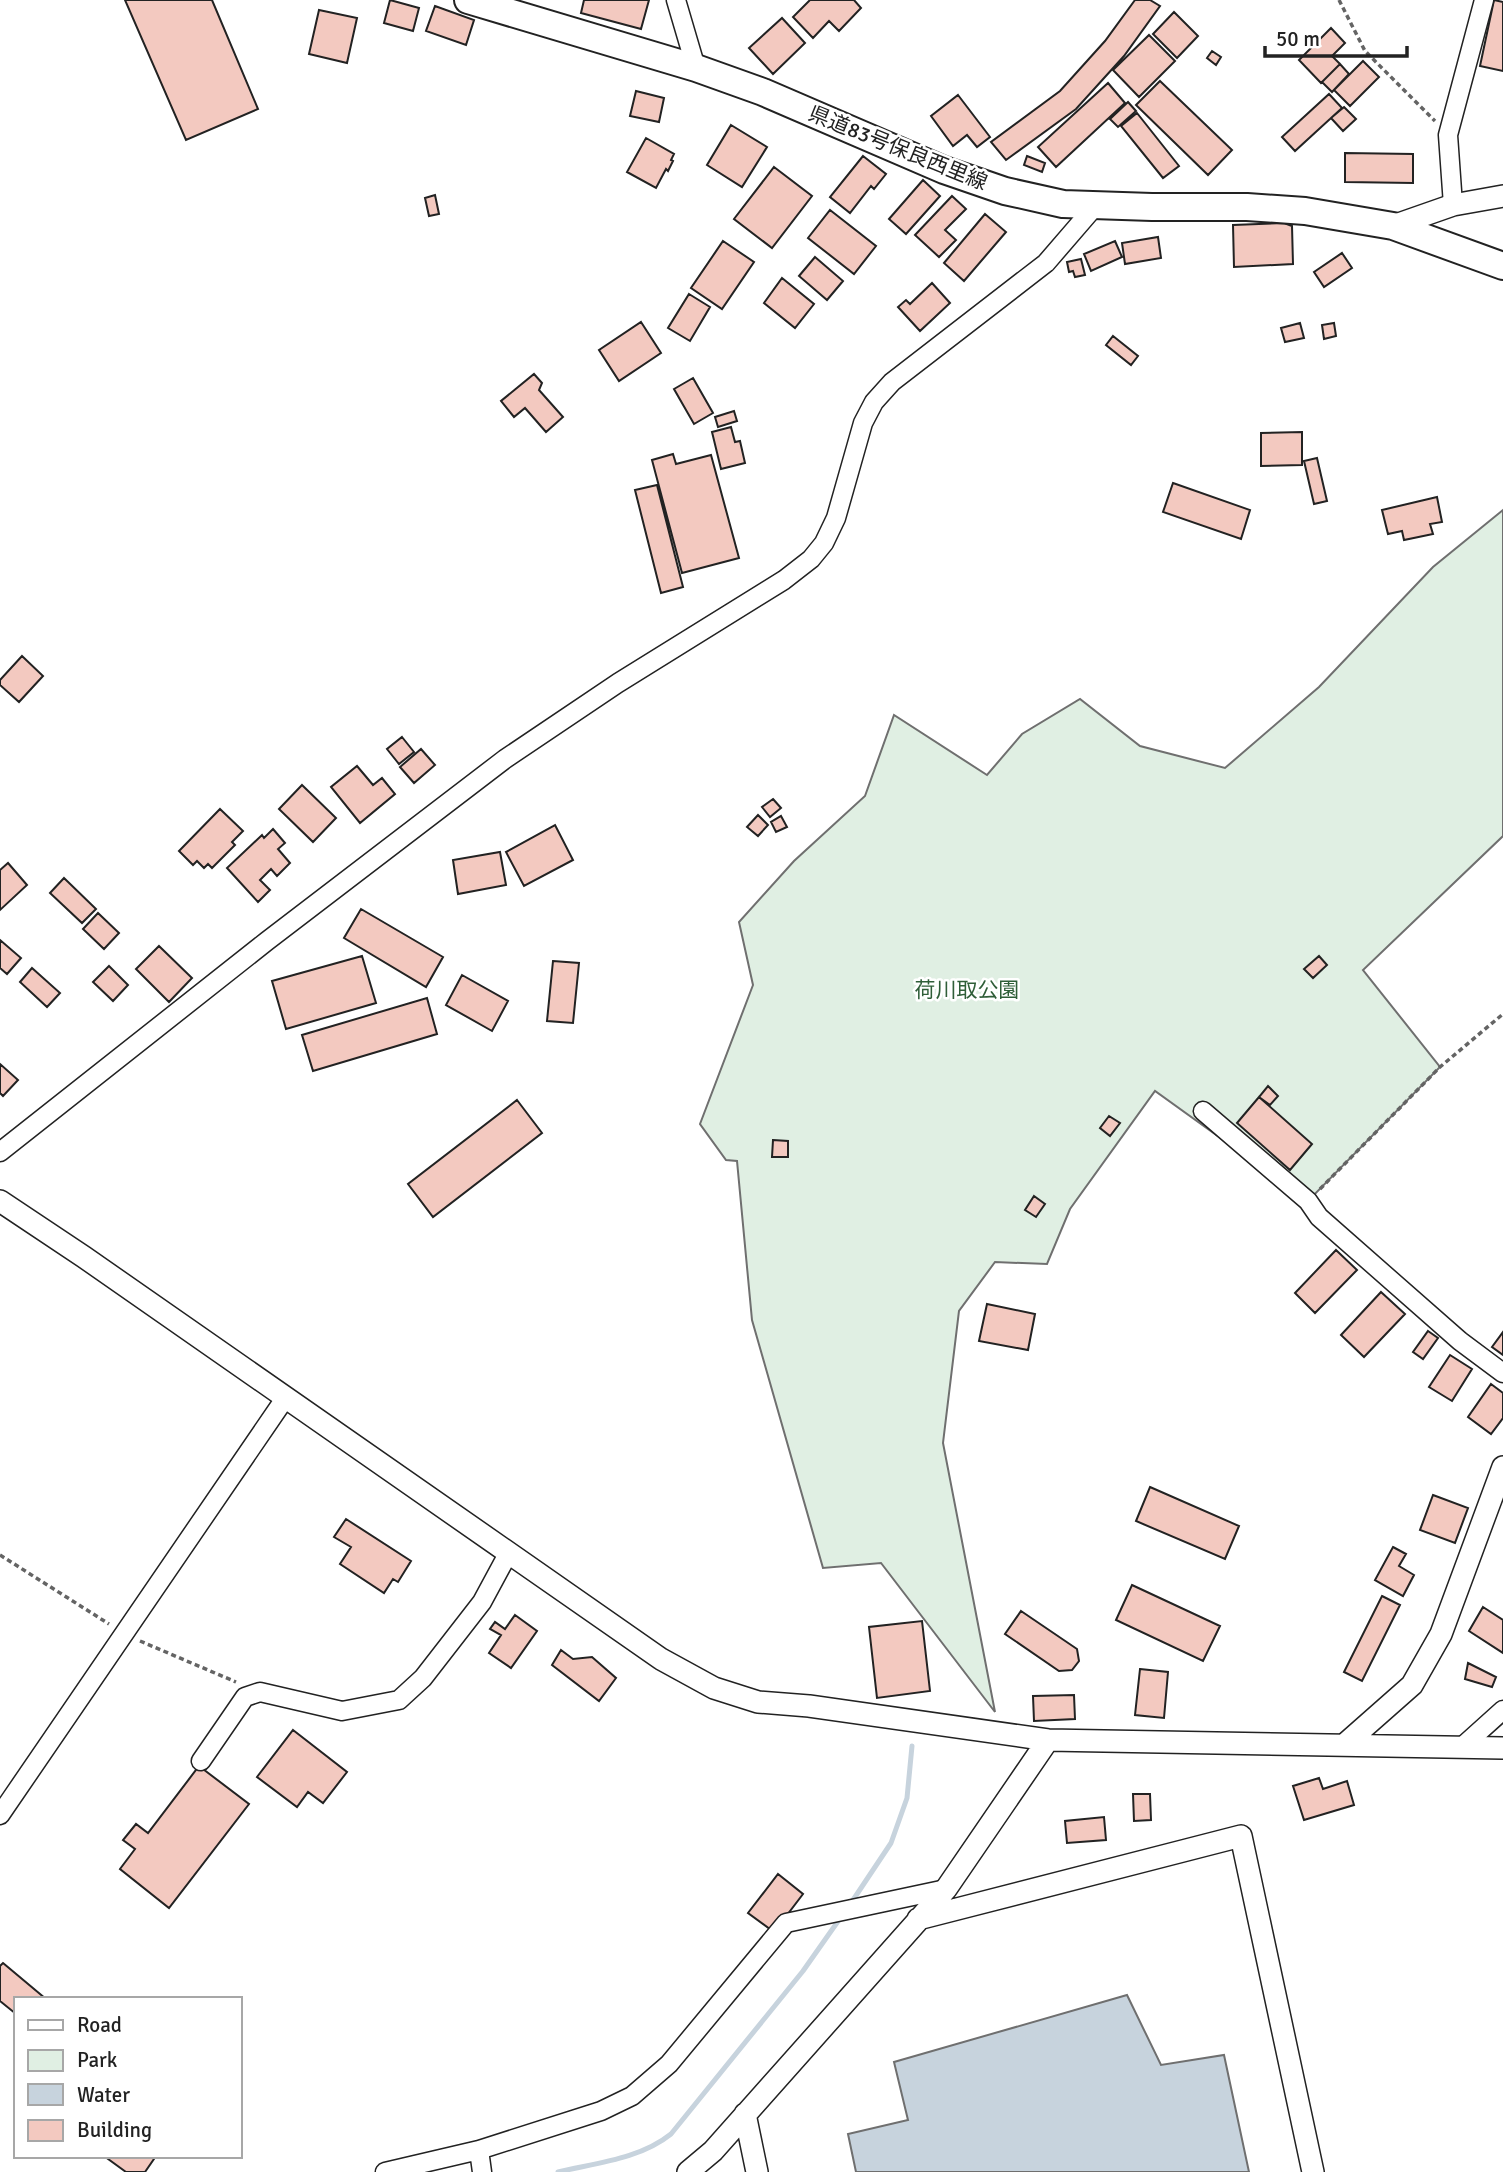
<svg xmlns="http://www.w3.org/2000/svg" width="1503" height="2172" viewBox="0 0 1503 2172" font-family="Signika,'Noto Sans JP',sans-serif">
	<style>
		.green { fill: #e0efe3; stroke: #6f6f6f; stroke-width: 2 }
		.water { fill: #c7d3dd; stroke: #6f6f6f; stroke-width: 2 }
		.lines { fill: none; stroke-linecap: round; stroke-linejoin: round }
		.stream { stroke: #c7d3dd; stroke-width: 5 }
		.building { fill: #f3c9c0; stroke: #222; stroke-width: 2 }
		.minor-casing { stroke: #222; stroke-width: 21 }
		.tertiary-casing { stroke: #222; stroke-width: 24 }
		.primary-casing { stroke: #222; stroke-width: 30 }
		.path { stroke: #646464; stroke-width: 3.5; stroke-dasharray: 5 3.5; stroke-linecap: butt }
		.minor { stroke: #fff; stroke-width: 18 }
		.tertiary { stroke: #fff; stroke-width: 21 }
		.primary { stroke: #fff; stroke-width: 26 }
		.labels { text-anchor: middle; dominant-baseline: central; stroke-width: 5; stroke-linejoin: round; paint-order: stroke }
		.street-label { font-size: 21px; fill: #222; stroke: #fff }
		.park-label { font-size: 21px; fill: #2f5e38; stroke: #fff }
	</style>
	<rect width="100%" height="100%" fill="#fff"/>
	<!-- green -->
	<path class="green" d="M1503,510V836L1363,970L1440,1067L1308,1201L1155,1091L1070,1209L1047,1264L995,1262L959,1311L943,1443L995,1712L881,1563L823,1568L752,1320L737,1161L726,1160L700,1124L753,985L739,922L794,861L865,796L894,715L987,775L1022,734L1080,699L1140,746L1225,768L1319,687L1433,567Z"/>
	<!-- water -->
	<path class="water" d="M1127,1995L1161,2065L1224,2055L1249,2172H856L848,2134L908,2120L894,2062Z"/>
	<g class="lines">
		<!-- stream -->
		<path class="stream" d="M851,1903L891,1843L907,1798L912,1746
			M558,2172C596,2163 640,2159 671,2134L803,1971L841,1917"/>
	</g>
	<!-- building -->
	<path class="building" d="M125,0H212L258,109L186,140Z
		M390,0L419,8L413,31L384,23Z
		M584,0H649L641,29L581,13Z
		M810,0H854L861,8L839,31L829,21L813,38L793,17Z
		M1135,0H1150L1160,6L1124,56L1076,109L1006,160L991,142L1060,91L1105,41Z
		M1494,0L1503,2V71L1480,66Z
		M435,6L474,20L466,45L426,31Z
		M319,10L357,18L347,63L309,54Z
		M1174,12L1198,36L1177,58L1153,34Z
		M782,18L805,43L773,74L749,48Z
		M1331,28L1345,43L1332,56L1340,64L1321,83L1299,60Z
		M1149,35L1175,61L1139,97L1113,70Z
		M1212,51L1221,57L1216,65L1207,58Z
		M1363,61L1379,77L1350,106L1334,90Z
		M1340,64L1349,74L1332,92L1322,82Z
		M1160,81L1232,150L1208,175L1136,105Z
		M1108,83L1125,103L1056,167L1038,147Z
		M636,91L664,98L659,122L630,116Z
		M1329,94L1342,108L1295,151L1282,137Z
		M958,95L990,137L977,147L967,135L953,146L931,116Z
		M1128,102L1136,111L1118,127L1110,119Z
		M1344,107L1356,119L1343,131L1331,118Z
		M1137,113L1179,166L1163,178L1121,126Z
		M731,125L767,147L742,187L707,165Z
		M646,138L674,154L671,160L673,161L668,171L666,169L656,188L627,172Z
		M1345,153L1413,154V183L1345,182Z
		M863,156L886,174L874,189L871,186L850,213L830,197Z
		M1027,156L1045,163L1042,172L1024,165Z
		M774,167L812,196L772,248L734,219Z
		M923,180L940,196L906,234L889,219Z
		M435,195L439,214L429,216L425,198Z
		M952,196L966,209L945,230L956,240L939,257L915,235Z
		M830,210L876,246L854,274L808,238Z
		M985,214L1006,232L964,281L944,263Z
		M1284,223L1292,226L1293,264L1234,267L1233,225Z
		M1158,237L1161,258L1125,264L1122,243Z
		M723,241L754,262L722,309L691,288Z
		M1115,241L1122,257L1091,271L1084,254Z
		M1342,253L1352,268L1324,287L1314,272Z
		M815,257L843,281L827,300L799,276Z
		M1081,259L1085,275L1075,277L1073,271L1069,272L1067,262Z
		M782,278L814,304L795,328L764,303Z
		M932,283L950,303L920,331L898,307L906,300L910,304Z
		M689,294L710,307L690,341L668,328Z
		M641,322L661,353L619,381L599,350Z
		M1300,323L1304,338L1285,342L1281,328Z
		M1334,323L1336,336L1324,339L1322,325Z
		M1113,336L1138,356L1131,365L1106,345Z
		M534,374L542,383L539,390L563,417L546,432L525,408L514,417L501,401Z
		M693,378L713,413L694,424L674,389Z
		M734,411L737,421L718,427L715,417Z
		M731,427L735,442L740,441L745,463L721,469L712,432Z
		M1302,432V465L1261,466V433Z
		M673,454L676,464L711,455L739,558L682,573L652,460Z
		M1317,458L1327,501L1314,504L1304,461Z
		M1173,483L1250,510L1241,539L1163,512Z
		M657,485L683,587L661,593L635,490Z
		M1437,497L1442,522L1430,524L1433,534L1404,540L1402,531L1388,534L1382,510Z
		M22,656L43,676L19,702L0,685V680Z
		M402,737L414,752L399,764L387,749Z
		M421,749L435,765L414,783L400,767Z
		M357,766L373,785L382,778L395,794L360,823L331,787Z
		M302,785L336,818L313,842L279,809Z
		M773,799L781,808L770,817L762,807Z
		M220,809L243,831L232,842L235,845L212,868L208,864L204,868L197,861L193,865L179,851Z
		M758,815L768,825L758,836L747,827Z
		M781,816L787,827L776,832L771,822Z
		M555,825L573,860L524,886L506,852Z
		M273,829L285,843L278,849L290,863L277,876L271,869L260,880L270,890L258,902L227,868L262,835L264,838Z
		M500,852L506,885L458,894L453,860Z
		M8,863L27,885L0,910V870Z
		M64,878L96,909L82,923L50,893Z
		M361,909L443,957L426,987L344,938Z
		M98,913L119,933L104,949L83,929Z
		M0,940L21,958L7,974L0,968Z
		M159,946L192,978L169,1002L136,969Z
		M362,956L376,1003L286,1029L272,981Z
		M1319,956L1327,965L1313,978L1304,969Z
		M553,961L579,963L573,1023L547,1021Z
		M109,966L128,985L113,1001L93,982Z
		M32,968L60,993L47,1007L20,982Z
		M462,975L508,1001L492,1031L446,1005Z
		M427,998L437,1034L313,1071L302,1035Z
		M0,1064L18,1080L3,1096L0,1093Z
		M1268,1086L1278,1096L1270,1105L1259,1097Z
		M1259,1097L1312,1144L1290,1170L1237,1123Z
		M517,1100L542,1133L433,1217L408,1184Z
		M1109,1116L1120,1123L1110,1136L1100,1128Z
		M773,1140L788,1141V1157H772Z
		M1034,1196L1045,1204L1036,1217L1025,1210Z
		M1336,1250L1357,1270L1315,1313L1295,1293Z
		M1381,1292L1405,1314L1364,1357L1341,1335Z
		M987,1304L1035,1314L1028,1350L979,1341Z
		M1428,1331L1438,1338L1423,1359L1413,1352Z
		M1503,1332V1355L1492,1347Z
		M1450,1355L1472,1369L1452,1401L1429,1387Z
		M1491,1384L1503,1393V1418L1491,1434L1468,1417Z
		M1150,1487L1239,1526L1225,1559L1136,1521Z
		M1433,1495L1468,1508L1455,1543L1420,1530Z
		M346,1519L411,1561L398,1582L393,1579L384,1593L340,1564L351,1547L334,1537Z
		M1393,1547L1406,1554L1399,1566L1414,1575L1403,1596L1375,1580Z
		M1132,1585L1220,1626L1203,1661L1116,1620Z
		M1382,1596L1400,1605L1362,1681L1344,1672Z
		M1483,1607L1503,1620V1653L1469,1631Z
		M1021,1611L1077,1649L1079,1661L1072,1670L1059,1671L1005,1634Z
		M515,1615L537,1631L511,1668L489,1653L501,1635L490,1629L495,1622L505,1629Z
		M922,1621L930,1691L877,1698L869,1627Z
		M561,1650L573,1659L592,1657L616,1678L599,1701L552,1665Z
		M1468,1663L1496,1677L1492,1687L1465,1679Z
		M1140,1669L1168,1672L1164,1718L1135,1715Z
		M1074,1695L1075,1719L1034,1721L1033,1696Z
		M293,1730L347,1772L323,1803L308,1792L297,1807L257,1777Z
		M199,1766L249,1804L169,1908L120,1869L135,1849L123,1840L136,1824L148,1833Z
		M1319,1778L1323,1789L1347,1781L1354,1805L1304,1820L1293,1786Z
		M1133,1794H1150L1151,1820L1134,1821Z
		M1104,1817L1106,1840L1067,1843L1065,1821Z
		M778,1874L803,1894L774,1932L748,1913Z
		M3,1963L46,1999H16V2014L0,2001V1966Z
		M104,2156H156L145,2172H126Z"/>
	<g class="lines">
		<defs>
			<path id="minor" d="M676,0L696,68
				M1453,205L1448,135L1484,0
				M1203,1111L1308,1201L1319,1217L1460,1341L1503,1373
				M0,1152L267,941L505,759L618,683L784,580L811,559L824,543L836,518L863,423L874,402L892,382L1046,263L1096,205
				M1463,1746L1503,1710
				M201,1761L245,1697L260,1692L342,1711L399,1700L423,1678L482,1602L509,1552
				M0,1815L286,1397
				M479,2150L482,2172
				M385,2172L479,2150L601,2111L632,2096L669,2064L786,1923L946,1889"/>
			<path id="tertiary" d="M1393,226L1453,205L1503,196
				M0,1201L84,1257L661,1659L714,1688L758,1702L809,1706L1048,1740L1503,1748
				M1344,1745L1412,1685L1441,1634L1503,1467
				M918,1919L1241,1836L1313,2172
				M745,2114L757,2172
				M688,2172L713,2151L946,1889L1048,1740"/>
			<path id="primary" d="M468,0L696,68L763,92L944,170L1005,191L1063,204L1152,207H1247L1305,211L1393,226L1503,266"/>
		</defs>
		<!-- minor casing -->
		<use href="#minor" class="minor-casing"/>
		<!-- tertiary casing -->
		<use href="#tertiary" class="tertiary-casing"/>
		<!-- primary casing -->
		<use href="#primary" class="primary-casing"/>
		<!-- path -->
		<path class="path" d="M1339,0L1365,51L1435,121
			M1320,1189L1440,1067L1503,1014
			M0,1555L109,1624
			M140,1641L236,1682"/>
		<!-- minor -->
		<use href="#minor" class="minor"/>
		<!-- tertiary -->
		<use href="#tertiary" class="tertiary"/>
		<!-- primary -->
		<use href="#primary" class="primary"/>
	</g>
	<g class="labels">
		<!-- street labels -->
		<g class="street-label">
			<text transform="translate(898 148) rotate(22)">県道83号保良西里線</text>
		</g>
		<!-- park labels -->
		<g class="park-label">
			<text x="967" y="990">荷川取公園</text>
		</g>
	</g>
	<!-- legend -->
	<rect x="14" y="1997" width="228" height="161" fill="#ffffff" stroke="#a7a7a7" stroke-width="2"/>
	<rect x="28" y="2020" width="35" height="10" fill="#ffffff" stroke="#a7a7a7" stroke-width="2"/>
	<text x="77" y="2032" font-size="21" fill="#222222">Road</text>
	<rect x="28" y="2050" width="35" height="21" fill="#e0efe3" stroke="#a7a7a7" stroke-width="2"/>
	<text x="77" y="2067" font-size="21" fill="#222222">Park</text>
	<rect x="28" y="2084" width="35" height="21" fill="#c7d3dd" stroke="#a7a7a7" stroke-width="2"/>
	<text x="77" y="2102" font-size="21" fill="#222222">Water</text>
	<rect x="28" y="2120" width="35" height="21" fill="#f3c9c0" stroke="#a7a7a7" stroke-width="2"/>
	<text x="77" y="2137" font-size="21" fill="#222222">Building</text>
	<!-- scale -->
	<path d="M1265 46v10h142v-10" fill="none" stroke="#222222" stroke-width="3.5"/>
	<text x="1276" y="46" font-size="21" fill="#222222" stroke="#ffffff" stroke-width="5" paint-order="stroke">50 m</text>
</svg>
